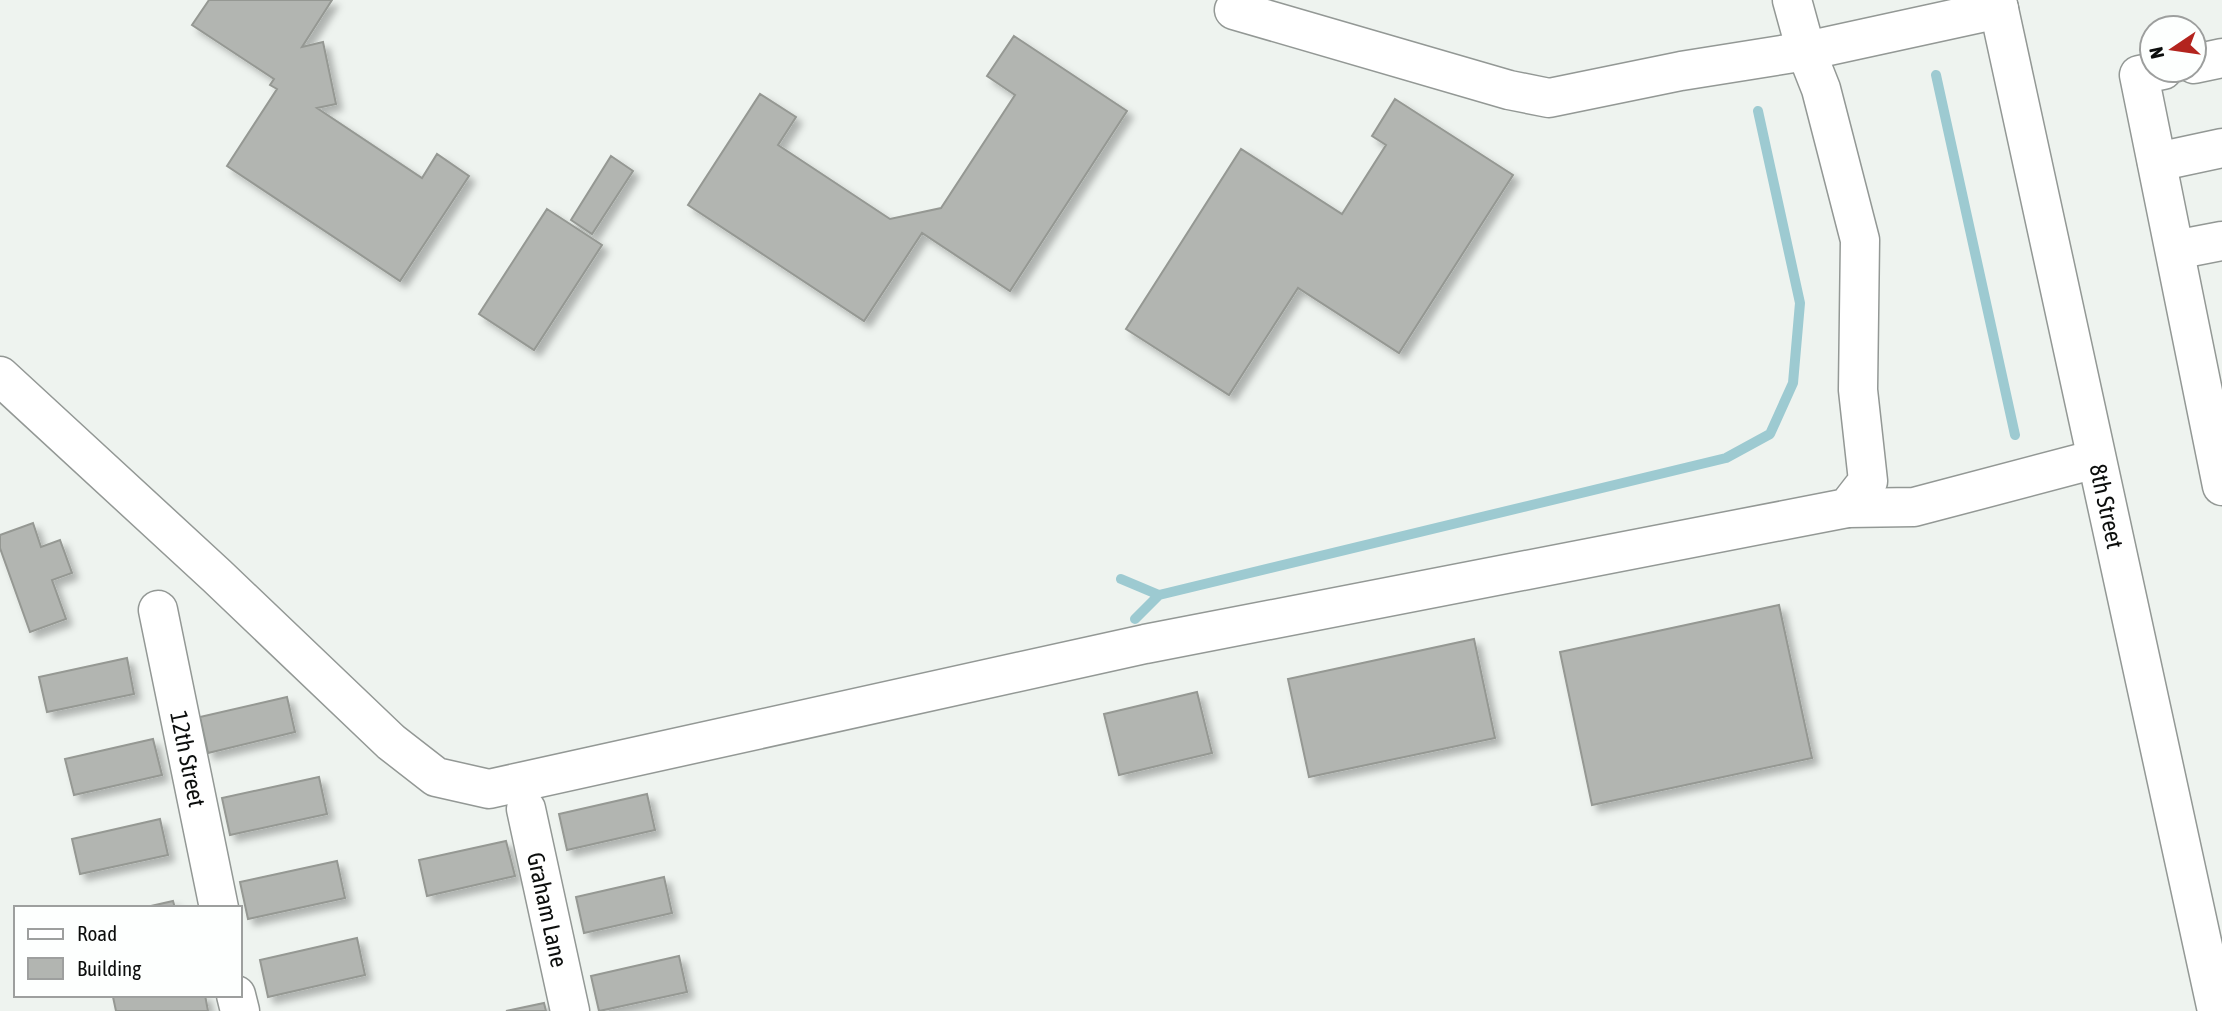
<svg xmlns="http://www.w3.org/2000/svg" width="2222" height="1011" viewBox="0 0 2222 1011" font-family="'Asap Condensed',sans-serif">
	<style>
		.lines { fill: none; stroke-linecap: round; stroke-linejoin: round }
		.stream { stroke: #9dcad1; stroke-width: 10 }
		.building { fill: #b2b5b1; stroke: #959893; stroke-width: 2; filter: url(#shadow) }
		.minor-casing { stroke: #939895; stroke-width: 41 }
		.minor { stroke: #fff; stroke-width: 38 }
		.labels { text-anchor: middle; dominant-baseline: central; stroke-width: 5; stroke-linejoin: round; paint-order: stroke }
		.street-label { font-size: 24px; fill: #0c0e0d; stroke: #fdfffe }
	</style>
	<defs>
		<filter id="shadow"><feDropShadow dx="6" dy="6" stdDeviation="3.5" flood-color="#0004"/></filter>
	</defs>
	<rect width="100%" height="100%" fill="#eef3ef"/>
	<g class="lines">
		<!-- stream -->
		<path class="stream" d="M1936,75L2015,435
			M1121,579L1159,595L1726,458L1770,434L1793,383L1800,303L1758,111
			M1135,619L1159,595"/>
	</g>
	<!-- building -->
	<path class="building" d="M209,0H332L302,47L323,42L336,104L317,108L422,178L437,154L469,176L400,281L227,166L277,89L270,85L274,79L192,25Z
		M1014,36L1127,111L1010,291L922,233L864,321L688,205L760,94L796,117L778,145L890,219L941,208L1015,95L987,76Z
		M1395,99L1513,175L1399,353L1298,288L1229,395L1126,329L1241,149L1342,214L1386,145L1372,136Z
		M611,156L633,171L592,234L571,220Z
		M547,209L602,245L534,350L479,314Z
		M33,523L41,547L60,540L72,573L52,580L66,619L30,632L0,548V535Z
		M1779,605L1812,758L1592,805L1560,652Z
		M1474,639L1495,738L1309,777L1288,679Z
		M127,658L134,694L47,712L39,677Z
		M1197,692L1212,753L1119,775L1104,714Z
		M287,697L295,732L208,753L200,717Z
		M153,739L162,775L74,795L65,759Z
		M319,777L327,814L230,835L222,798Z
		M647,794L655,830L567,850L559,814Z
		M160,819L168,855L80,874L72,839Z
		M506,841L515,876L427,896L419,860Z
		M337,861L345,898L248,919L240,882Z
		M664,877L672,913L584,933L576,897Z
		M173,901L175,908H142Z
		M357,938L365,975L268,997L260,960Z
		M679,956L687,992L599,1011L591,976Z
		M120,995H205L208,1011H116L113,997Z
		M544,1003L546,1011H506Z"/>
	<g class="lines">
		<defs>
			<g id="minor">
				<path id="s1" d="M1997,0L2217,1011"/>
				<path d="M1234,10L1509,90L1549,98L1681,71L1806,51L1999,9"/>
				<path d="M2194,64L2222,58"/>
				<path d="M2163,70L2139,75L2222,486"/>
				<path d="M2157,162L2222,148"/>
				<path d="M2175,250L2222,241"/>
				<path d="M0,376L217,576L391,742L436,777L489,789L1145,644L1847,508L1868,481L1858,390L1860,240L1821,89L1806,51L1792,0"/>
				<path d="M1847,508L1914,507L2096,459"/>
				<path id="s2" d="M158,610L219,908"/>
				<path id="s3" d="M526,809L570,1011"/>
				<path d="M236,995L240,1011"/>
			</g>
		</defs>
		<!-- minor casing -->
		<use href="#minor" class="minor-casing"/>
		<!-- minor -->
		<use href="#minor" class="minor"/>
	</g>
	<g class="labels">
		<!-- street labels -->
		<g class="street-label">
			<text stroke="none"><textPath href="#s1" startOffset="518">8th Street</textPath></text>
			<text stroke="none"><textPath href="#s2" startOffset="152">12th Street</textPath></text>
			<text stroke="none"><textPath href="#s3" startOffset="103">Graham Lane</textPath></text>
		</g>
	</g>
	<!-- legend -->
	<rect x="14" y="906" width="228" height="91" fill="#fdfffe" stroke="#9d9f9e" stroke-width="2"/>
	<rect x="28" y="929" width="35" height="10" fill="#ffffff" stroke="#9d9f9e" stroke-width="2"/>
	<text x="77" y="941" font-size="21" fill="#0c0e0d">Road</text>
	<rect x="28" y="958" width="35" height="21" fill="#b2b5b1" stroke="#9d9f9e" stroke-width="2"/>
	<text x="77" y="976" font-size="21" fill="#0c0e0d">Building</text>
	<!-- north arrow -->
	<g transform="translate(2173 49) rotate(257)"><circle r="33" fill="#fdfffe" stroke="#9d9f9e" stroke-width="2"/>
	<path d="M0-5L12 26L0 18L-12 26Z" fill="#b3241e"/>
	<text y="-10" font-size="19" font-weight="bold" text-anchor="middle" fill="#0c0e0d">N</text>
	</g>
</svg>
